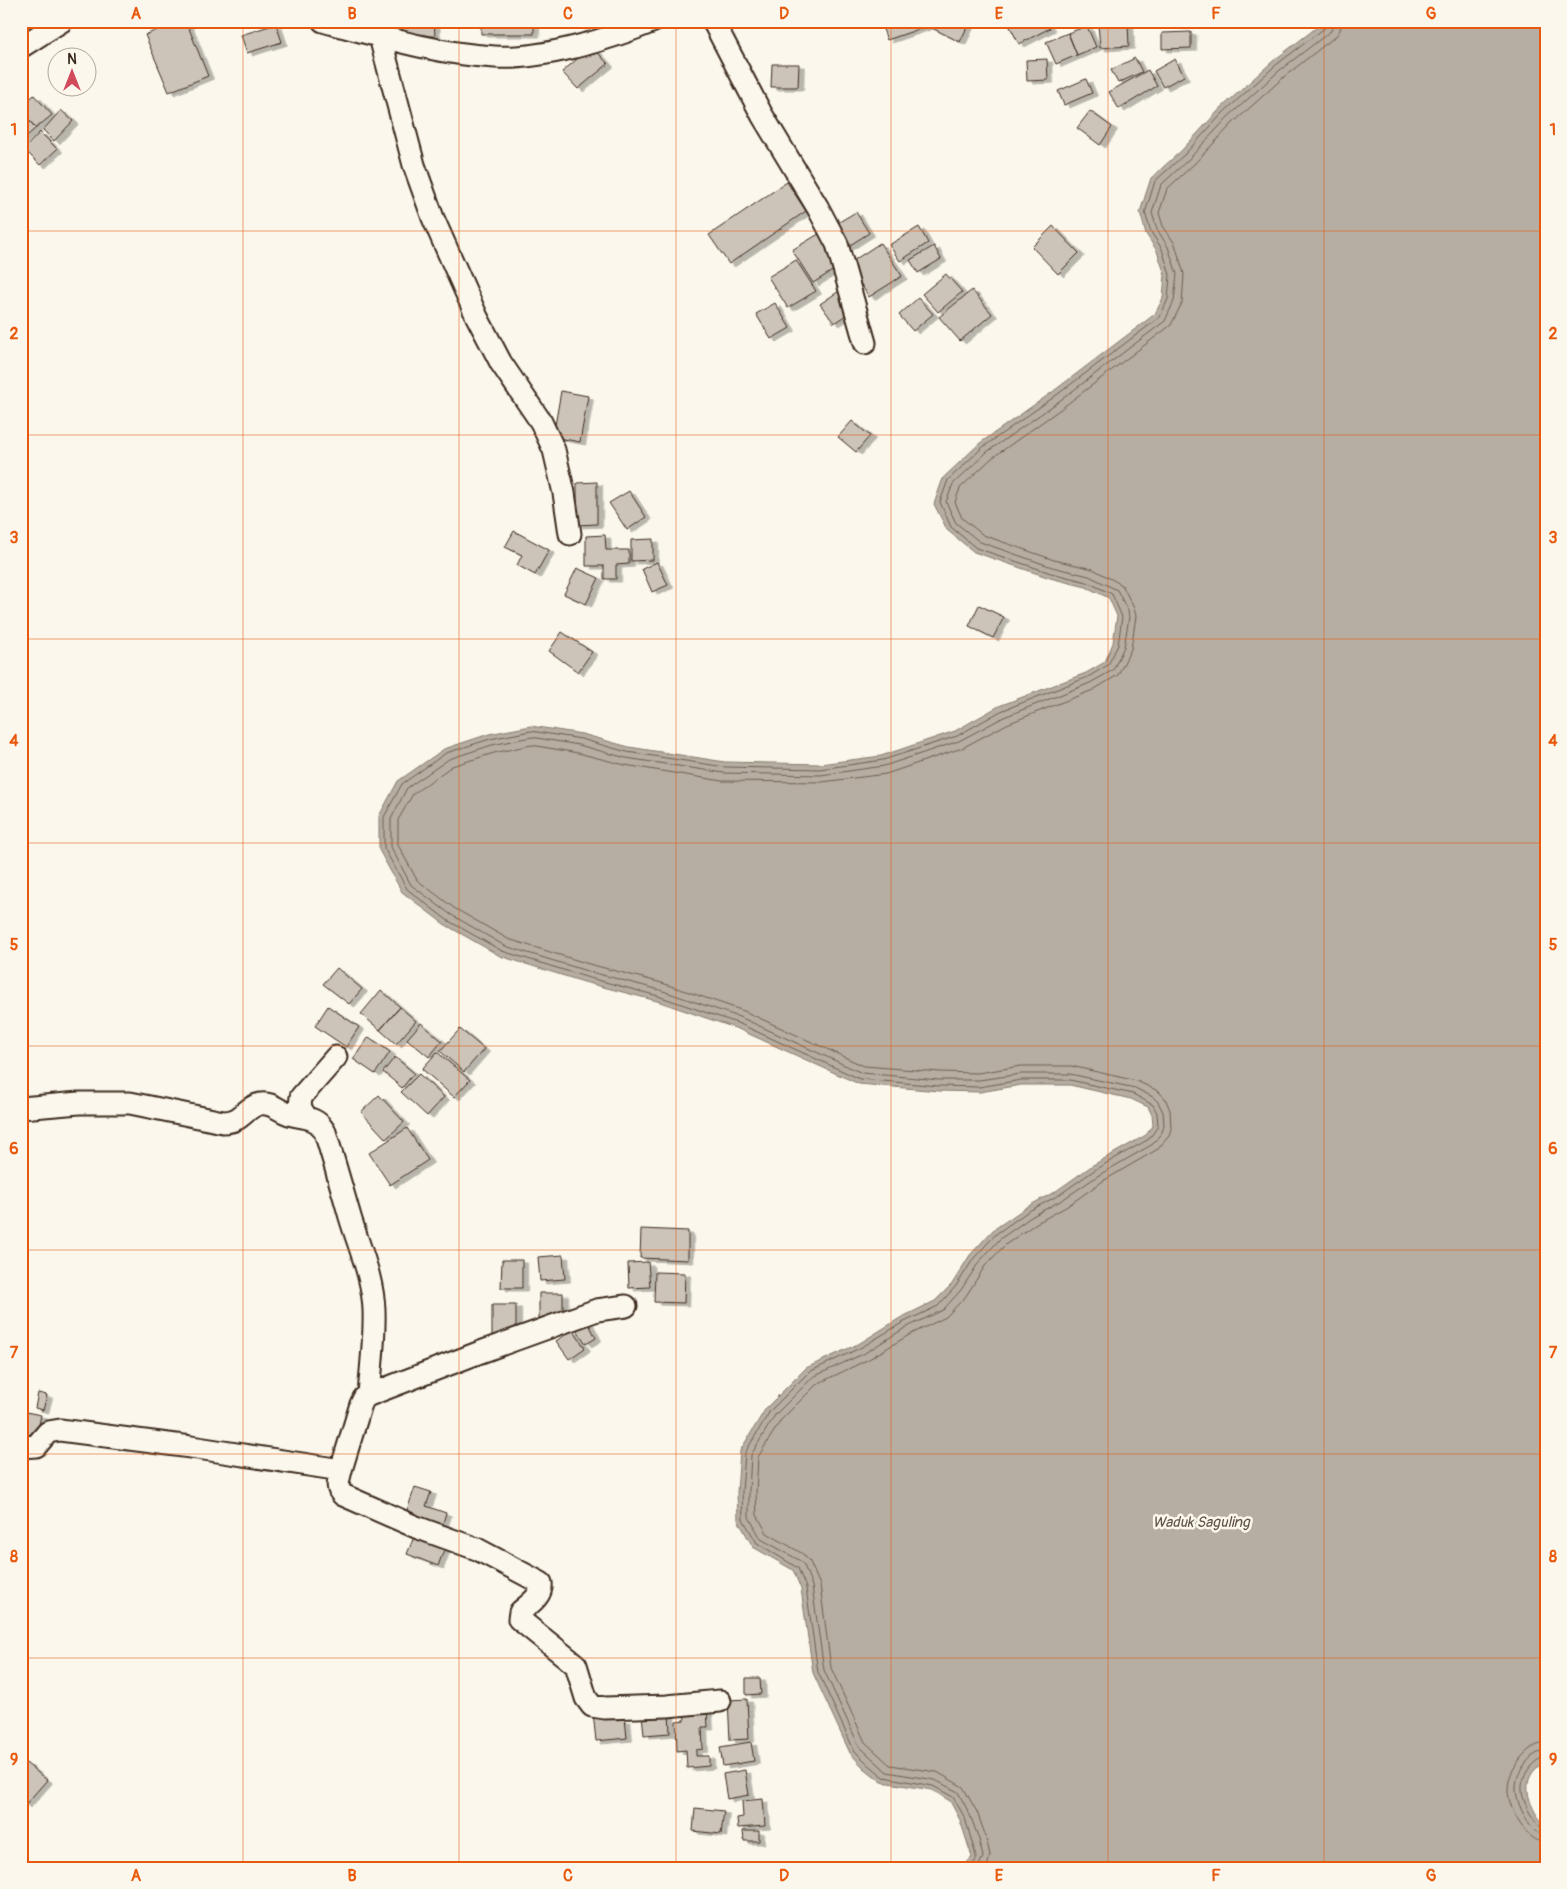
<svg xmlns="http://www.w3.org/2000/svg" width="1567" height="1889" viewBox="0 0 1567 1889" font-family="Pangolin,sans-serif">
	<style>
		.water { fill: #b6aea2; stroke: #85796d }
		.lines { fill: none; stroke-linecap: round; stroke-linejoin: round }
		.shore { stroke: #6c5f53; stroke-width: 1 }
		.building { fill: #ccc4b9; stroke: #3b2a1e; filter: url(#shadow) }
		.street-casing { stroke: #3b2a1e; stroke-width: 25 }
		.street { stroke: #fbf7ec; stroke-width: 21 }
		.grid { fill: none; stroke: #e8590c; stroke-width: 1; stroke-opacity: 0.55 }
		.labels { text-anchor: middle; dominant-baseline: central; stroke-width: 5; stroke-linejoin: round; paint-order: stroke }
		.water-label { font-size: 15px; font-style: italic; fill: #605246; stroke: #fbf7ec }
		.neatline { fill: none; stroke: #e8590c; stroke-width: 2 }
		.grid-label { font-size: 16px; text-anchor: middle; font-weight: bold; fill: #e8590c }
	</style>
	<defs>
		<filter id="shadow"><feDropShadow dx="5.5" dy="3" stdDeviation="0" flood-color="#0004"/></filter>
	</defs>
	<rect width="100%" height="100%" fill="#fbf7ec"/>
	<filter id="ink" filterUnits="userSpaceOnUse"><feTurbulence type="fractalNoise" baseFrequency=".02" numOctaves="2"/><feDisplacementMap in="SourceGraphic" scale="10" xChannelSelector="R" yChannelSelector="G"/><feConvolveMatrix kernelMatrix="1 2 1 2 8 2 1 2 1" color-interpolation-filters="sRGB"/></filter>
	<g filter="url(#ink)">
		<!-- water -->
		<path class="water" d="M1325,21H1546V1761C1524,1774 1524,1791 1535,1812C1537,1817 1544,1822 1546,1828C1548,1838 1546,1857 1546,1868H958L965,1865L972,1857L960,1820L950,1801L932,1790L882,1782L864,1768L850,1753L813,1673L801,1589L793,1570L753,1547L738,1520L737,1492L740,1451L766,1408L806,1368L860,1343L900,1318L935,1301L952,1284L970,1255L993,1230L1025,1208L1056,1191L1093,1165L1146,1135L1153,1126L1152,1115L1148,1107L1131,1099L1070,1085H1021L980,1092L939,1091L859,1084L738,1029L657,1001L584,982L500,956L444,924L402,892L379,850V816L398,781L444,749L489,734L531,726L582,734L629,747L725,762L820,764L881,756L955,731L999,706L1086,673L1105,662L1113,643L1117,616L1109,598L1086,587L1050,578L974,552L947,530L934,504L943,478L980,443L1051,393L1155,314L1163,298L1165,275L1157,251L1146,234L1140,212L1151,178L1181,151L1220,109L1273,61Z"/>
		<g class="lines">
			<!-- shore -->
			<path class="shore" d="M1546,1743C1535,1744 1527,1750 1520,1759C1513,1769 1508,1777 1508,1790C1508,1808 1526,1842 1546,1843
				M1546,1751C1537,1752 1531,1756 1526,1763C1520,1771 1516,1777 1516,1788C1515,1802 1531,1835 1546,1836
				M1546,1757C1532,1759 1521,1777 1522,1790C1522,1801 1535,1828 1546,1829
				M970,1868L976,1860V1856L965,1818L953,1797L933,1786L884,1777L868,1764L854,1750L818,1672L806,1588L798,1568L757,1543L743,1519L742,1492L745,1453L770,1411L809,1372L862,1347L902,1323L938,1306L956,1286L974,1258L996,1234L1027,1212L1059,1195L1096,1169L1149,1139L1158,1126L1157,1113L1153,1105L1133,1094L1070,1080H1021L979,1087L939,1086L860,1079L740,1024L658,996L586,977L502,951L447,920L407,889L384,848V817L402,784L446,753L490,739L531,731L581,739L627,752L725,767L820,769L883,760L957,736L1001,711L1088,677L1108,665L1118,645L1122,617L1112,594L1087,582L1051,573L976,548L951,527L940,502L948,480L983,447L1054,397L1160,317L1168,299L1170,275L1162,249L1151,232L1145,213L1155,181L1185,154L1223,113L1276,65L1326,27L1328,21
				M978,1868L983,1857L979,1839L970,1815L958,1792L935,1780L887,1772L859,1746L824,1670L812,1586L804,1565L799,1560L761,1539L749,1517V1492L751,1455L775,1415L813,1377L865,1353L905,1328L943,1310L961,1290L979,1262L1000,1239L1031,1217L1062,1200L1099,1175L1153,1144L1162,1132L1164,1126L1163,1112L1158,1102L1153,1097L1135,1088L1070,1074H1021L979,1080H939L862,1073L742,1018L660,990L587,971L505,946L450,914L411,885L391,847V819L407,788L449,759L492,745L531,737L579,745L626,758L724,773L821,775L884,766L959,741L1004,717L1090,683L1113,670L1124,647L1129,617L1128,611L1117,590L1089,576L1052,567L980,542L956,523L946,502L953,484L987,452L1058,402L1165,321L1174,301L1177,274L1168,247L1157,229L1152,213L1161,185L1189,159L1228,117L1280,70L1331,31L1334,21
				M987,1868L990,1855L986,1837L977,1812L963,1787L937,1772L890,1765L865,1742L831,1668L820,1585L810,1562L803,1554L767,1533L757,1515L756,1493L758,1457L781,1420L817,1384L869,1359L909,1335L946,1317L966,1296L985,1266L1005,1245L1035,1224L1066,1207L1103,1181L1158,1149L1169,1136L1171,1129L1170,1110L1165,1098L1158,1091L1137,1081L1071,1066H1021L978,1073L940,1072L864,1066L744,1011L662,983L589,964L508,939L454,908L417,880L398,845V820L413,794L452,766L494,753L531,745L578,753L625,765L722,781L822,782L886,774L962,748L1007,724L1093,690L1118,675L1131,649L1136,616L1134,608L1122,585L1093,569L1054,560L983,535L962,518L955,502L960,488L992,458L1062,408L1171,325L1182,303L1184,274L1175,244L1163,226L1159,213L1167,189L1194,164L1233,123L1285,76L1336,36L1340,30L1342,21"/>
		</g>
		<!-- building -->
		<path class="building" d="M179,21H186L208,76L169,92L145,35Z
			M402,21H434L435,36L403,38Z
			M481,21H534V34H481Z
			M880,21H970L960,42L928,26L887,40Z
			M1007,21H1051L1046,22L1050,28L1019,44Z
			M1128,23L1129,46L1100,48L1098,24Z
			M276,24L282,42L247,53L241,35Z
			M1087,26L1096,47L1077,55L1068,33Z
			M1191,32V48L1162,49V33Z
			M1068,33L1077,55L1056,64L1046,42Z
			M592,46L608,64L578,89L562,72Z
			M1135,58L1142,72L1118,83L1111,70Z
			M1047,59L1048,80L1027,81L1026,60Z
			M1175,59L1184,76L1163,87L1154,71Z
			M772,64H799L798,87H771Z
			M1148,70L1157,86L1119,109L1109,92Z
			M1086,79L1092,93L1064,105L1058,91Z
			M34,95L52,115L36,128L21,112V107Z
			M61,110L73,121L54,141L43,130Z
			M1090,111L1112,127L1100,145L1077,128Z
			M21,112L36,128L21,141Z
			M40,132L57,149L40,165L24,149Z
			M787,182L806,211L729,264L709,235Z
			M856,212L869,233L847,247L834,225Z
			M1053,226L1079,253L1058,274L1032,247Z
			M919,227L928,243L900,261L889,245Z
			M822,232L842,265L813,283L792,250Z
			M880,243L902,276L869,297L848,264Z
			M934,246L941,259L918,273L910,260Z
			M796,260L816,291L788,308L768,277Z
			M946,274L962,292L938,312L922,294Z
			M972,290L992,314L960,341L939,317Z
			M839,291L852,311L834,323L820,304Z
			M918,298L933,314L913,331L899,315Z
			M775,303L790,328L771,339L756,314Z
			M561,391L588,396L580,442L553,437Z
			M852,421L870,436L856,452L838,437Z
			M597,482V524L577,525V483Z
			M629,491L646,517L627,530L609,503Z
			M514,531L549,550L535,575L517,565L522,555L505,547Z
			M605,535L606,550H629V564L616,565V579H604V566H586V536Z
			M653,539V560L631,561V540Z
			M657,562L668,585L652,592L642,569Z
			M577,568L599,578L586,604L564,594Z
			M979,605L1004,617L993,638L969,626Z
			M562,632L592,652L578,672L549,651Z
			M337,968L362,989L349,1004L323,984Z
			M381,990L400,1007L380,1030L361,1014Z
			M328,1006L359,1027L346,1047L315,1026Z
			M400,1007L416,1021L396,1044L380,1030Z
			M421,1023L442,1041L429,1057L407,1039Z
			M460,1029L484,1049L464,1072L440,1051Z
			M369,1037L390,1052L375,1074L353,1059Z
			M437,1052L470,1080L454,1097L422,1069Z
			M395,1057L414,1073L402,1088L383,1072Z
			M419,1074L444,1097L427,1116L401,1092Z
			M379,1095L404,1122L386,1139L361,1112Z
			M407,1128L428,1160L390,1185L369,1153Z
			M641,1229L688,1231V1260L640,1258Z
			M563,1255L565,1279L540,1281L538,1257Z
			M502,1260H522V1288H501Z
			M648,1262L650,1287L629,1288L628,1263Z
			M655,1272L685,1273L684,1303L654,1302Z
			M539,1293H563V1319H539Z
			M492,1305H516V1338H492Z
			M588,1322L596,1338L586,1344L576,1328Z
			M573,1330L585,1348L569,1359L556,1341Z
			M38,1393L47,1395L43,1410L35,1408Z
			M21,1411L41,1415L35,1444L21,1441Z
			M415,1487L431,1492L426,1506L446,1513L441,1529L405,1516Z
			M416,1532L446,1544L438,1566L407,1554Z
			M746,1678H760L761,1694L746,1695Z
			M747,1699L749,1739L730,1740L728,1700Z
			M707,1710L708,1727H702L703,1749L696,1750V1756H709V1766L687,1768L686,1750L677,1751L676,1721L685,1720L684,1712Z
			M614,1711L615,1720L625,1719L627,1738L596,1741L593,1713Z
			M669,1712L670,1733L644,1735L642,1714Z
			M751,1742L754,1761L723,1766L720,1747Z
			M26,1763L47,1780L25,1805L21,1802V1769Z
			M745,1770L749,1795L727,1799L723,1774Z
			M763,1799L765,1826L738,1828L737,1818L743,1817L742,1801Z
			M695,1808L724,1811L721,1834L693,1831Z
			M743,1831H759V1841H744Z"/>
		<g class="lines">
			<defs>
				<path id="street" d="M323,21C379,36 437,54 495,57C542,60 610,39 654,21
					M713,21L762,115L818,208L837,244L865,343
					M380,37L414,165L433,218L477,317L501,363L541,422L554,450L564,493L570,534
					M21,47L62,21
					M21,1108L79,1103H130L223,1122C244,1122 244,1107 260,1104C272,1102 279,1111 289,1114C297,1117 307,1116 315,1121C320,1123 322,1128 325,1132C334,1161 342,1189 350,1217C359,1247 373,1278 374,1310C375,1338 371,1367 369,1395
					M306,1117L300,1107L301,1097L336,1057
					M21,1447L36,1446L48,1432L60,1430L191,1447L341,1470C339,1480 335,1488 343,1495L416,1527L477,1549L541,1583C543,1596 529,1604 520,1612L519,1619L576,1665L586,1698L592,1706L605,1708L667,1706L720,1701
					M341,1470L361,1404L364,1398L369,1395L478,1353L597,1310L626,1306"/>
			</defs>
			<!-- street casing -->
			<use href="#street" class="street-casing"/>
			<!-- street -->
			<use href="#street" class="street"/>
		</g>
	</g>
	<!-- grid -->
	<path class="grid" d="M243,21V1868M459,21V1868M676,21V1868M891,21V1868M1108,21V1868M1324,21V1868M21,231H1546M21,435H1546M21,639H1546M21,843H1546M21,1046H1546M21,1250H1546M21,1454H1546M21,1658H1546"/>
	<g class="labels">
		<!-- water labels -->
		<g class="water-label">
			<text x="1201" y="1522">Waduk Saguling</text>
		</g>
	</g>
	<!-- margin -->
	<rect width="1567" height="1889" fill="none" stroke="#fbf7ec" stroke-width="55"/>
	<!-- north arrow -->
	<g transform="translate(72 72)"><circle r="24" fill="#fbf7ec" stroke="#aea59a"/>
	<path d="M0-4L9 19L0 12L-9 19Z" fill="#d1495b"/>
	<text y="-8" font-size="14" font-weight="bold" text-anchor="middle" fill="#3b2a1e">N</text>
	</g>
	<rect x="28" y="28" width="1512" height="1834" class="neatline"/>
	<g class="grid-label">
		<text x="136" y="19">A</text>
		<text x="352" y="19">B</text>
		<text x="568" y="19">C</text>
		<text x="784" y="19">D</text>
		<text x="999" y="19">E</text>
		<text x="1216" y="19">F</text>
		<text x="1431" y="19">G</text>
		<text x="14" y="135">1</text>
		<text x="1553" y="135">1</text>
		<text x="14" y="339">2</text>
		<text x="1553" y="339">2</text>
		<text x="14" y="543">3</text>
		<text x="1553" y="543">3</text>
		<text x="14" y="746">4</text>
		<text x="1553" y="746">4</text>
		<text x="14" y="950">5</text>
		<text x="1553" y="950">5</text>
		<text x="14" y="1154">6</text>
		<text x="1553" y="1154">6</text>
		<text x="14" y="1358">7</text>
		<text x="1553" y="1358">7</text>
		<text x="14" y="1562">8</text>
		<text x="1553" y="1562">8</text>
		<text x="14" y="1765">9</text>
		<text x="1553" y="1765">9</text>
		<text x="136" y="1881">A</text>
		<text x="352" y="1881">B</text>
		<text x="568" y="1881">C</text>
		<text x="784" y="1881">D</text>
		<text x="999" y="1881">E</text>
		<text x="1216" y="1881">F</text>
		<text x="1431" y="1881">G</text>
	</g>
</svg>
